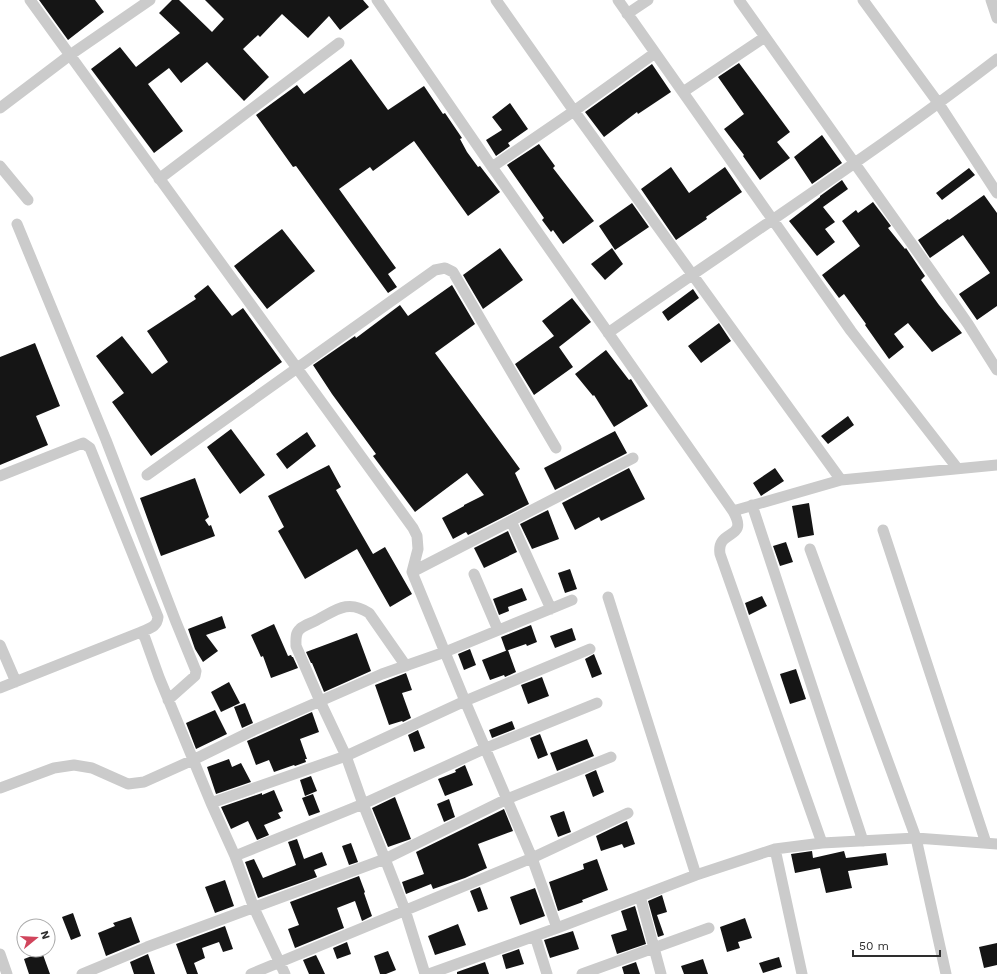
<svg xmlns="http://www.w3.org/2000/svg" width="997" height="974" viewBox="0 0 997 974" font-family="'Work Sans',sans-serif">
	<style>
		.building { fill: #151515 }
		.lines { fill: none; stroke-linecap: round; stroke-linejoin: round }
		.minor { stroke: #cbcbcb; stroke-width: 11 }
	</style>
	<rect width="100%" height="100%" fill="#fff"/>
	<!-- building -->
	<path class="building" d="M39,0H95L104,12L68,40Z
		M172,0H179L212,32L224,19L205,0H363L369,7L340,30L329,16L308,38L282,14L260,37L258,35L243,49L269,77L244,101L207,62L181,83L169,68L148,84L183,131L154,153L91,69L120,47L136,67L180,33L159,13Z
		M351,59L388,110L424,86L443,114L445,113L462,138L460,139L467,152L478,167L480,166L500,192L468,216L414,141L373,171L370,167L339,189L396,268L388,274L397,287L388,293L296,166L293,167L256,115L297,85L304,94Z
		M739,63L790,132L777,142L790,158L760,180L743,156L744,155L724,129L744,114L718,77Z
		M652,64L671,92L638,114L637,112L604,137L585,112Z
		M510,103L528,129L508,143L510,146L496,156L486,140L502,130L492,117Z
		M822,135L842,163L812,184L794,157Z
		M539,144L555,166L553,168L594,221L563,244L553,230L551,232L542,220L544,218L507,165Z
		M671,167L689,193L725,167L742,192L706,217L707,219L676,240L641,189Z
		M969,168L975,175L942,200L936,193Z
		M842,180L848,189L823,207L835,222L825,229L835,242L817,256L789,221L820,197V196Z
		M984,195L997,213V306L977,320L959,294L990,273L963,235L930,258L918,240L948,219L949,220Z
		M873,202L891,226L888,228L905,249L906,248L925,276L921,280L939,305L962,333L932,352L908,323L894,334L904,347L889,359L865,325L866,324L844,294L839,298L822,275L860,246L842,221L856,210L858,213Z
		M632,203L649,227L615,250L599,226Z
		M282,229L315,271L267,309L234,266Z
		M500,248L523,280L483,309L463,275Z
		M612,248L623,264L605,280L591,264Z
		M208,285L232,316L243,308L282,362L151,456L112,402L124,393L96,356L122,336L152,374L168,362L147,331L196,299L194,296Z
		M452,285L475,324L435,353L520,469L515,473L529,504L468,535L466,532L453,539L442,518L464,506V505L484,495L467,473L415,512L373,456L376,454L332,394L313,365L355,336L356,338L400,305L408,316Z
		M693,289L699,298L668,321L662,312Z
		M572,298L591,322L559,347L573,367L534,395L515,364L554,336L542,321Z
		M719,323L731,341L701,363L688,346Z
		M35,343L60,406L36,416L48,445L0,465V357Z
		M606,350L629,380L631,379L648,406L614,427L594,395L593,396L575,374Z
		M848,416L854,425L828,444L821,436Z
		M231,429L265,475L240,494L207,447Z
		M615,431L627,453L555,490L544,468Z
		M307,432L316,446L287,469L276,454Z
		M329,465L341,487L336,490L373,554L385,547L412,594L390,607L357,549L305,579L278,531L284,527L268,496Z
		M629,468L645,499L601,521L599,517L575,530L562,503Z
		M775,468L784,481L761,496L753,483Z
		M195,478L209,517L205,520L209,526L211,525L215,536L161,556L140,498Z
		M809,503L814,535L798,538L792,506Z
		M548,510L559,539L532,549L520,524Z
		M508,531L517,552L484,568L474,548Z
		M786,542L793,562L780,566L773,546Z
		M570,569L577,589L565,593L558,573Z
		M522,588L527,600L508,607L509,611L499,615L493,599Z
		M762,596L767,606L749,615L745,603Z
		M222,616L226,628L206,635L218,651L203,662L195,649L188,629Z
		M274,624L288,656L291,655L292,657H293L298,668L271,678L263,656L261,657L251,635Z
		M531,625L537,642L527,646L526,644L506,651L501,637Z
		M572,628L576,640L555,648L550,636Z
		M357,633L371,671L324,692L312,663H311L306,652Z
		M470,649L476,665L464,670L458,654Z
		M508,650L516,672L505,677L504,675L490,680L482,660Z
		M594,654L602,674L592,678L585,659Z
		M796,669L806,699L790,704L780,674Z
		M406,673L412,690L402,693L411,718L403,722L402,721L389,725L375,685Z
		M542,677L549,696L528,704L521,685Z
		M229,682L240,703L221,712L211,692Z
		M245,703L253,723L242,728L234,707Z
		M215,710L227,734L196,749L186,723Z
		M312,712L319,732L300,739L307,759H305L306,762L295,766L294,765L274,772L269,760L256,765L247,741Z
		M512,721L515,729L492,738L489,730Z
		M418,730L425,748L414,752L408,735Z
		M540,734L548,755L538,759L530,738Z
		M587,739L594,756L557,771L550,753Z
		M229,759L232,767L241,763L251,782L257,780L216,794L207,767Z
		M465,765L473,785L445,796L438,779L456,772L455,770Z
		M596,770L604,792L593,797L585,775Z
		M311,776L317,791L305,796L300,780Z
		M274,790L283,811L278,813L281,818L264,825L269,835L257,840L248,821L231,829L221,807L262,793V795Z
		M313,794L320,812L309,816L302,798Z
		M395,797L411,839L388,847L372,808Z
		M449,799L455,817L444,822L437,804Z
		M504,809L513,831L478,844L487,868L465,878L433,889L431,884L406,894L402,882L424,874L416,852Z
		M564,811L571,832L558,837L550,816Z
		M627,821L635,844L624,848L622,844L601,851L596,836Z
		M297,839L304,859L322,852L327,865L314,870L317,877L258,898L245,862L254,859L263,878L296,865L288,842Z
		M351,843L358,862L349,865L342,846Z
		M812,851L813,858L844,851L846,858L886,853L888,865L848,871L852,888L826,893L820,868L795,873L791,854Z
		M597,859L608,890L582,900L583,902L558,911L549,882L584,869L583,864Z
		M359,876L365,892L364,893L372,916L362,921L355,901L337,908L344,928L295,948L288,929L299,925L290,902Z
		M225,880L234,906L215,913L205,887Z
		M480,887L488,909L478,912L470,891Z
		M535,888L545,916L520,925L510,897Z
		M662,895L667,912L657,915L664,935L658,937L648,901Z
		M635,906L646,944L617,954L611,935L627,930L621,911Z
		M73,913L81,936L71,940L62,917Z
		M131,917L140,942L106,956L98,933L115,926L113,923Z
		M745,918L752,938L738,942L740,948L727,952L720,927Z
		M458,924L466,945L435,955L428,936Z
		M225,926L233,949L223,952L219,942L202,948L205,958L194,963L198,974H187L176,944Z
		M573,931L579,949L550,958L544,940Z
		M347,942L351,954L337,959L333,948Z
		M997,943V965L984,968L979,947Z
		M519,949L524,964L506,969L502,955Z
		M388,951L396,970L386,974H380L374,956Z
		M42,952L50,974H29L24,959Z
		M148,954L155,974H134L130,962Z
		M316,955L319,961L325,974H309L303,960Z
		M779,957L782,967L763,973L759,963Z
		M703,959L708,974H684L681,966Z
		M485,962L489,974H457V972Z
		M636,962L640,974H624L622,967Z"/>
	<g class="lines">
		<!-- minor -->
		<path class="minor" d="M30,0L413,528L417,536L418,549L412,572L465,701L532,858L557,928
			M377,0L492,167L733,511
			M496,0L574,111L841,480
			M618,0L851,331L958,469
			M739,0L931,271L968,324L997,370
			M863,0L939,104L997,193
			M991,0L997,18
			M627,14L648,0
			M683,92L765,37
			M0,108L70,55L150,0
			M0,166L28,200
			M492,167L574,111L655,53
			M159,179L339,43
			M17,224L106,440L176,622L196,671L195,676L168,700
			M608,333C738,242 871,156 997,59
			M147,475L435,270L445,268L453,272L556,448
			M0,476L83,443L90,448L158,617C157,627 150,628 141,632
			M752,505L863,841
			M511,521L551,609
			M883,530L986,843
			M810,549L916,838L946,974
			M412,572L633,458
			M474,574L498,630
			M608,597L696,875
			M0,645L16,682
			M406,666L369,613C348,599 336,610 317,620C312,623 304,625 300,629C295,633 296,640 296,646L320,701L346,756L363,804L385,859L405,910L425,974
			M0,688L141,632L145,638L159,677L211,803L235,856L254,908L285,974
			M0,788L54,768L74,765L92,768L128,784L144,782L193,760L254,730L382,674L445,652L572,600
			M211,803L346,756L465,701L590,649
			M822,843L720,554C716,528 750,541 733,511L841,480L997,465
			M775,849L802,974
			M235,856L363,804L486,748L597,703
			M640,896L661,974
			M535,936L547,974
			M0,954L7,974
			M82,974L147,947L385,859L507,799L611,757
			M251,974L532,858L628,813
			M429,974L557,928L696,875L775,849L822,843L916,838L997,844
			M582,974L709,928"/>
	</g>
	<!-- north arrow -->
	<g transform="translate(36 938) rotate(72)"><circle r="19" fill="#ffffff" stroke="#ababab"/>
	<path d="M0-3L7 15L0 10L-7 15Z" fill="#d1455c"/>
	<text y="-6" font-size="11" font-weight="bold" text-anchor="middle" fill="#2e2e2e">N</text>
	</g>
	<!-- scale -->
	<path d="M853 950v6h87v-6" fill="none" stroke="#2e2e2e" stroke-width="2"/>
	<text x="859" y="950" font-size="12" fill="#2e2e2e" stroke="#ffffff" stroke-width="3" paint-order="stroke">50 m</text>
</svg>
